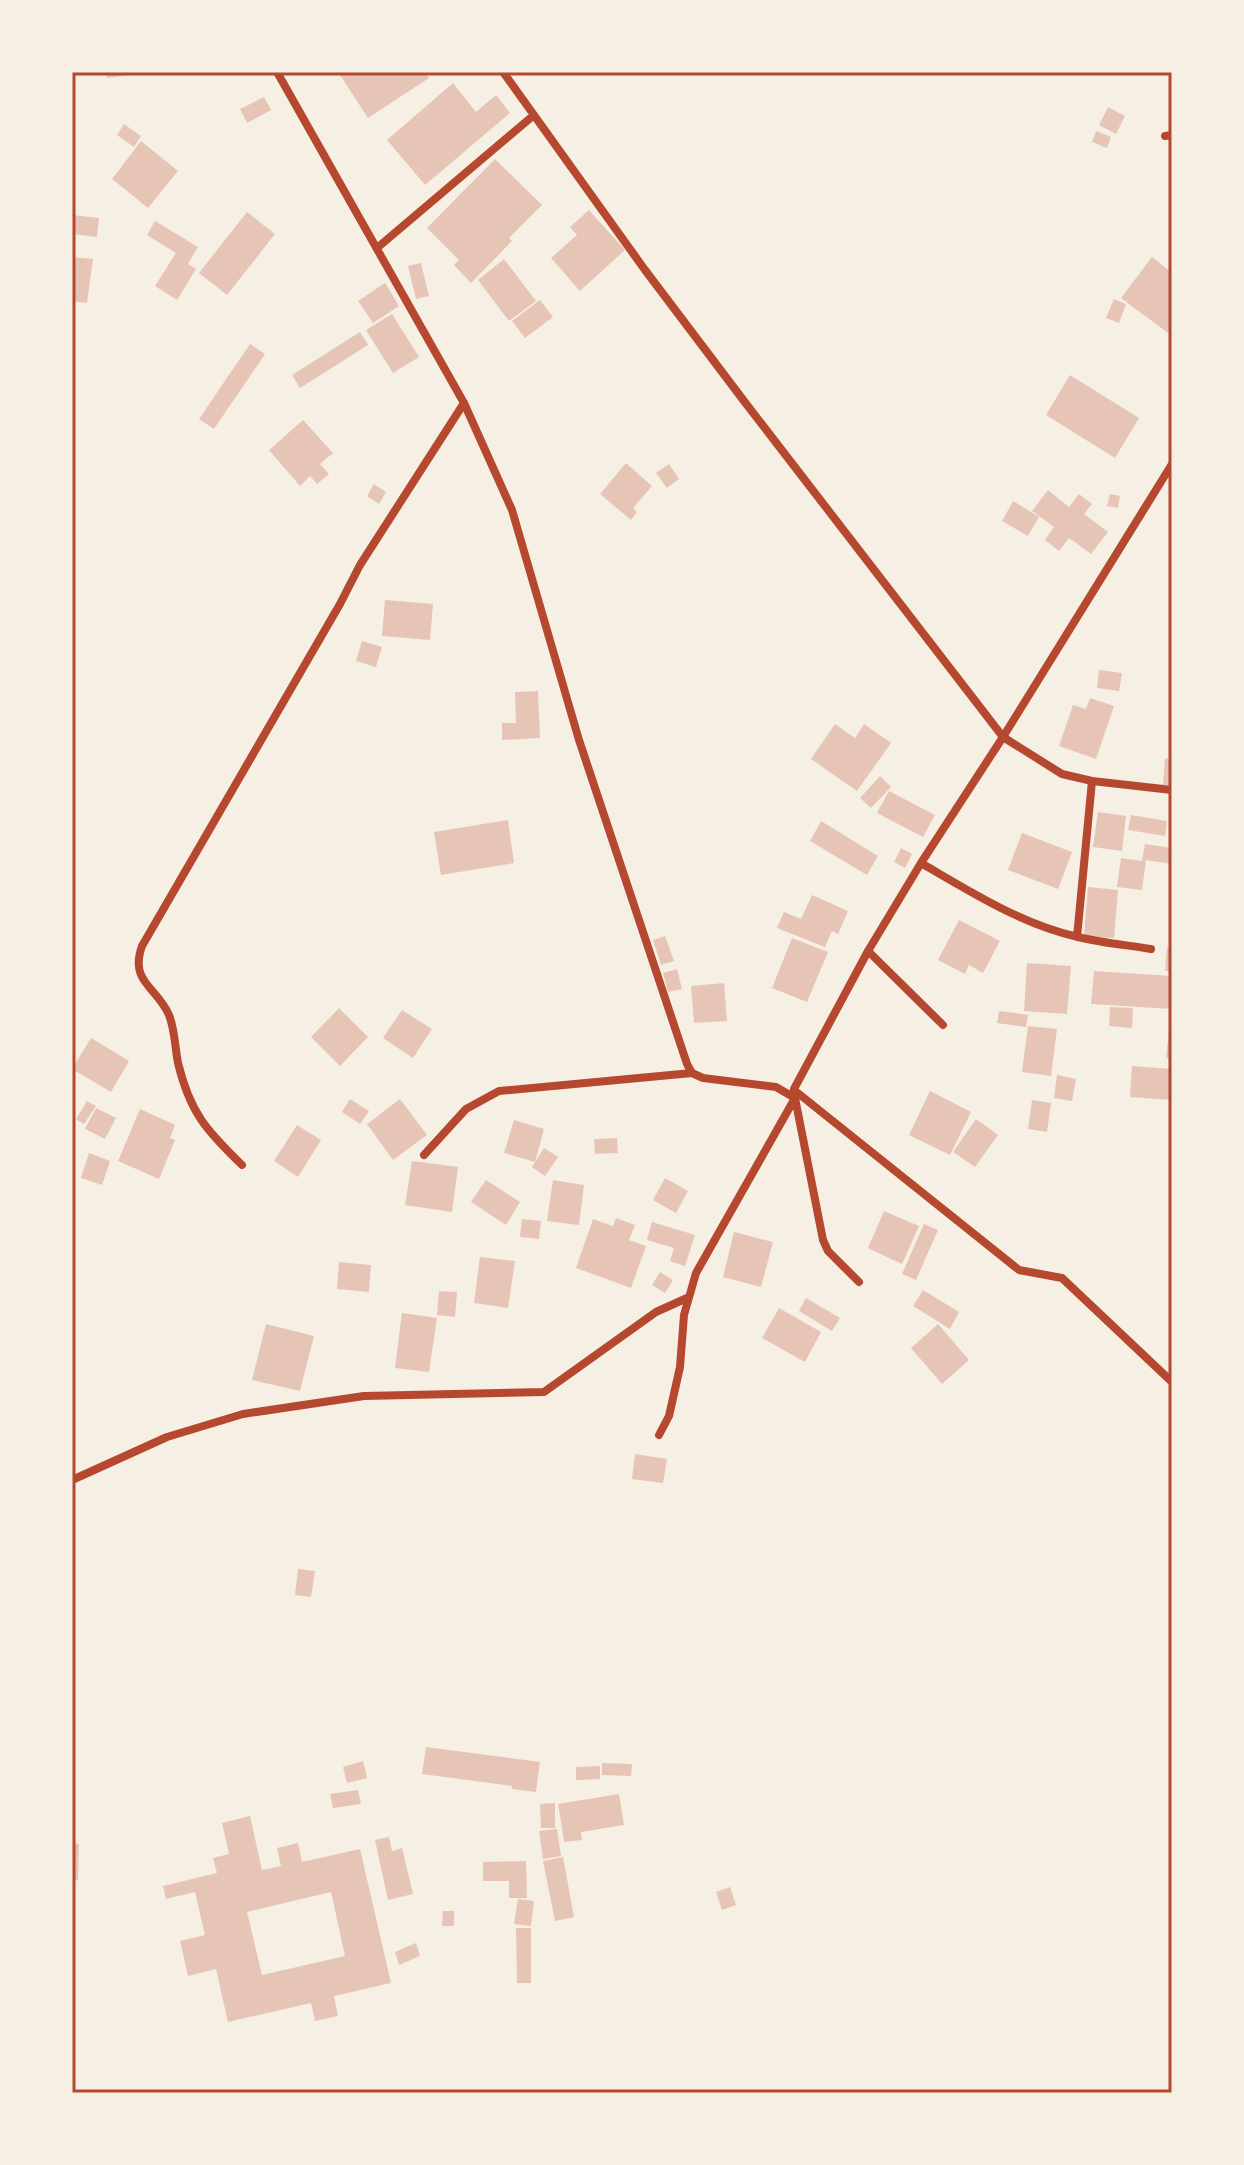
<svg xmlns="http://www.w3.org/2000/svg" width="1244" height="2165" viewBox="0 0 1244 2165" font-family="Raleway,sans-serif">
	<style>
		.building { fill: #e6c5b7; fill-rule: evenodd }
		.lines { fill: none; stroke-linecap: round; stroke-linejoin: round }
		.minor { stroke: #b5482f; stroke-width: 8 }
		.neatline { fill: none; stroke: #b5482f; stroke-width: 3 }
	</style>
	<rect width="100%" height="100%" fill="#f6efe4"/>
	<!-- building -->
	<path class="building" d="M106,72H135L136,74L107,78Z
		M338,72H425L429,78L368,118Z
		M453,83L476,112L496,95L510,113L425,185L387,140Z
		M264,97L271,110L247,123L240,109Z
		M1108,107L1125,116L1116,134L1099,125Z
		M124,124L141,136L134,147L117,135Z
		M1096,131L1111,137L1107,148L1092,142Z
		M141,141L178,171L148,208L112,179Z
		M495,159L542,205L509,238L512,241L471,283L454,265L459,260L427,228Z
		M589,210L625,250L580,291L551,258L577,235L570,227Z
		M247,212L275,234L227,295L199,273Z
		M72,215L99,218L97,237L72,234Z
		M155,221L198,247L188,264L196,269L177,300L155,286L176,253L147,235Z
		M72,257L93,259L87,303L72,301Z
		M1152,257L1172,273V336L1121,298Z
		M504,259L536,301L509,321L478,280Z
		M421,263L429,296L416,299L408,266Z
		M385,283L399,306L373,323L358,301Z
		M1114,299L1126,304L1119,323L1106,318Z
		M540,300L553,317L525,338L512,321Z
		M392,314L419,357L393,373L366,330Z
		M360,332L368,345L300,388L292,375Z
		M250,344L265,354L214,429L199,419Z
		M1070,375L1139,418L1115,458L1046,415Z
		M303,420L333,453L320,464L329,474L317,484L310,476L300,486L269,450Z
		M626,463L652,486L633,508L637,512L631,520L600,494Z
		M669,464L679,479L667,488L656,473Z
		M374,484L386,492L379,504L367,496Z
		M1048,490L1069,507L1079,494L1092,504L1084,514L1108,532L1091,554L1069,538L1059,551L1045,540L1054,527L1032,511Z
		M1110,494L1120,496L1118,508L1107,506Z
		M1013,501L1039,517L1028,536L1002,521Z
		M385,600L433,604L430,640L382,636Z
		M362,641L382,647L376,667L356,661Z
		M1099,670L1122,673L1119,691L1097,688Z
		M538,691L540,738L502,740V723H516L515,692Z
		M1090,698L1114,706L1096,759L1059,746L1073,705L1086,709Z
		M835,724L855,738L864,724L891,743L857,791L811,759Z
		M1165,758L1172,759V785H1163Z
		M880,776L891,787L871,808L860,798Z
		M889,791L935,815L923,837L877,813Z
		M1098,812L1126,816L1122,851L1093,847Z
		M1131,815L1167,821L1165,836L1128,830Z
		M508,820L514,863L441,875L434,832Z
		M821,821L878,856L867,875L810,841Z
		M1022,833L1072,852L1058,889L1008,870Z
		M1145,844L1172,848V864L1146,860L1142,890L1117,887L1121,858L1142,861Z
		M901,848L912,854L905,868L894,862Z
		M1088,887L1118,890L1114,938L1084,936Z
		M812,895L848,911L838,934L832,931L825,947L777,928L784,912L801,919Z
		M959,920L1000,941L983,973L969,965L965,974L938,960Z
		M665,936L674,961L661,965L653,940Z
		M792,938L828,952L807,1002L772,988Z
		M1167,947H1172V971H1165Z
		M1027,963L1071,966L1067,1014L1024,1011Z
		M677,969L682,989L668,992L663,973Z
		M1094,971L1172,976V1009L1091,1004Z
		M724,983L727,1021L694,1023L691,986Z
		M1110,1007L1133,1008L1132,1028L1109,1026Z
		M339,1008L368,1037L340,1066L311,1037Z
		M402,1010L432,1029L413,1058L383,1038Z
		M999,1011L1028,1015L1026,1027L997,1023Z
		M1028,1026L1057,1029L1051,1076L1022,1072Z
		M1169,1032H1172V1058H1166Z
		M91,1038L129,1061L111,1092L72,1069Z
		M1132,1066L1172,1069V1100L1130,1097Z
		M1057,1075L1076,1079L1072,1101L1054,1098Z
		M930,1091L971,1112L950,1155L909,1135Z
		M350,1099L369,1111L360,1124L342,1112Z
		M400,1099L427,1135L393,1160L367,1124Z
		M1032,1100L1051,1103L1047,1132L1028,1129Z
		M87,1101L96,1106L84,1124L76,1119Z
		M96,1108L116,1118L105,1139L85,1129Z
		M140,1109L175,1125L170,1138L175,1140L159,1179L118,1161Z
		M976,1119L998,1135L975,1167L953,1152Z
		M514,1120L544,1129L535,1162L504,1153Z
		M297,1125L321,1140L298,1177L274,1161Z
		M617,1138L618,1153L595,1154L594,1139Z
		M544,1148L558,1157L545,1176L532,1167Z
		M89,1153L110,1161L102,1185L81,1178Z
		M412,1161L458,1167L452,1212L405,1205Z
		M665,1178L688,1191L676,1213L653,1200Z
		M486,1180L520,1202L506,1225L471,1202Z
		M553,1180L584,1185L579,1225L547,1221Z
		M884,1211L919,1226L902,1264L868,1248Z
		M616,1218L635,1225L629,1240L646,1246L631,1288L576,1268L593,1219L613,1226Z
		M522,1219L541,1221L539,1239L520,1237Z
		M652,1222L695,1235L685,1266L670,1261L674,1248L647,1240Z
		M924,1224L938,1230L916,1280L902,1274Z
		M734,1232L773,1242L761,1287L723,1277Z
		M480,1257L515,1261L508,1308L474,1303Z
		M339,1262L371,1265L369,1292L337,1289Z
		M660,1272L673,1280L665,1293L652,1285Z
		M923,1290L959,1312L950,1329L913,1306Z
		M439,1291L457,1292L455,1317L437,1315Z
		M806,1298L840,1318L832,1331L799,1311Z
		M779,1308L821,1332L805,1362L762,1338Z
		M402,1313L437,1318L429,1372L395,1368Z
		M266,1324L314,1336L300,1391L252,1380Z
		M938,1324L969,1360L942,1384L911,1348Z
		M635,1454L667,1459L663,1483L632,1479Z
		M298,1569L315,1571L311,1597L295,1595Z
		M426,1747L540,1762L536,1792L512,1789V1786L422,1774Z
		M363,1761L367,1778L347,1783L343,1767Z
		M602,1763L632,1764L631,1776L602,1775Z
		M600,1766V1779L576,1780V1767Z
		M358,1790L361,1804L333,1808L330,1794Z
		M619,1794L624,1825L581,1832L582,1840L564,1842L562,1828L564,1827L562,1828L558,1804Z
		M555,1803V1828H541L540,1804Z
		M250,1816L262,1870L281,1866L277,1848L298,1843L302,1862L360,1849L391,1983L334,1996L338,2016L315,2021L311,2003L228,2022L216,1969L188,1976L180,1941L205,1935L195,1892L166,1899L163,1886L217,1873L213,1858L229,1854L222,1823ZM331,1892L345,1956L262,1975L247,1912Z
		M557,1829L561,1856L543,1859L539,1831Z
		M389,1837L392,1851L402,1848L413,1894L388,1900L375,1840Z
		M72,1843L79,1844L78,1880H72Z
		M563,1857L574,1917L555,1921L543,1861Z
		M526,1861L527,1898H509V1881H483V1862Z
		M730,1887L736,1905L722,1910L716,1892Z
		M518,1899L534,1901L531,1926L514,1924Z
		M443,1911H454V1926H442Z
		M516,1928H531V1983H517Z
		M416,1943L420,1956L399,1965L395,1952Z"/>
	<g class="lines">
		<!-- minor -->
		<path class="minor" d="M277,72L464,403L512,510L579,740L687,1064L692,1073L703,1078L776,1087L795,1098L823,1240L828,1251L859,1282
			M503,72L645,270L744,401L1003,737L1062,774L1092,781L1172,790
			M1165,136L1172,135
			M377,248L534,115
			M921,863C971,892 1021,924 1078,937C1102,943 1127,945 1151,949
			M1077,937L1092,781
			M868,951L943,1025
			M794,1090L1019,1270L1062,1278L1172,1382
			M424,1155L466,1109L499,1091L692,1073
			M242,1165C207,1131 190,1113 178,1063C175,1048 175,1030 169,1015C157,987 129,982 142,946L340,604L360,565L464,403
			M659,1435L669,1416L680,1367L684,1315L696,1273L795,1098L794,1089L868,951L921,863L1003,737L1172,464
			M72,1480L167,1437L243,1414L364,1396L544,1392L656,1312L687,1298"/>
	</g>
	<!-- border -->
	<rect width="1244" height="2165" fill="none" stroke="#f6efe4" stroke-width="148"/>
	<rect x="74" y="74" width="1096" height="2017" class="neatline"/>
</svg>
